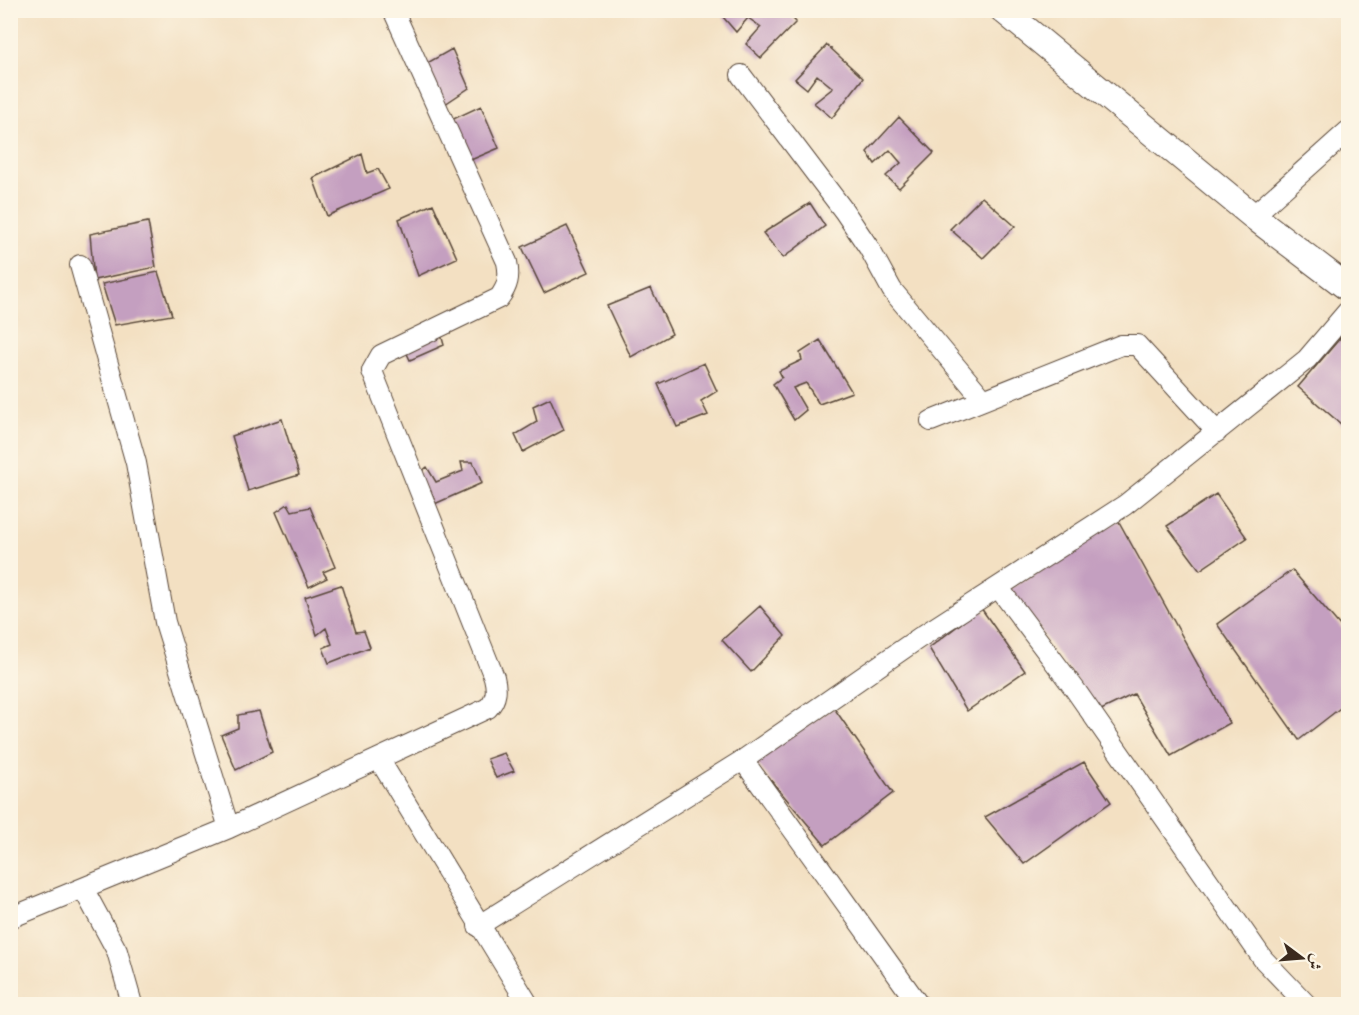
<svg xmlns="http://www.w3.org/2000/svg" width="1359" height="1015" viewBox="0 0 1359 1015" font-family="'Gentium Book Plus',Amiri,serif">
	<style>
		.building { fill: #c49fc0 }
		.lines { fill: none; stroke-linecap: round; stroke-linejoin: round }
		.minor-casing { stroke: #574537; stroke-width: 22 }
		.tertiary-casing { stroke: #574537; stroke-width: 28 }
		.minor { stroke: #fff; stroke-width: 20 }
		.tertiary { stroke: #fff; stroke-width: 26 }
	</style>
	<rect width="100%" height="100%" fill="#fcf5e5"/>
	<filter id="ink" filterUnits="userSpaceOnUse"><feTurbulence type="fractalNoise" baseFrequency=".0167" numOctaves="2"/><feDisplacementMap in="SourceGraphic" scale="12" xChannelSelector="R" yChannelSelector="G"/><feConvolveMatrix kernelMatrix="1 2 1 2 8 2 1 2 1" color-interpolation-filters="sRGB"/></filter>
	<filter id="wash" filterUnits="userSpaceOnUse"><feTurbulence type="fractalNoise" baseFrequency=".008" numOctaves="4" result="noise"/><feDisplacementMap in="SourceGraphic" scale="24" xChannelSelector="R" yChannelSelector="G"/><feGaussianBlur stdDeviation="1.35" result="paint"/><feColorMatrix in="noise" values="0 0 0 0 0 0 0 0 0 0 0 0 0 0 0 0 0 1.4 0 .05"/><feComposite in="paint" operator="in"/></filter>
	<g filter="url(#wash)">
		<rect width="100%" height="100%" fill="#f3e0c2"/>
		<g id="blocks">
			<!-- building -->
			<path class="building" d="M729,10H785L796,22L761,58L746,44L761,27L748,18L736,32L723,17Z
				M827,45L863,78L832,118L814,103L833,88L817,75L807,89L795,79Z
				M452,49L469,88L442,106L422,66Z
				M481,106L499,148L466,162L449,121Z
				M899,117L934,153L899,188L886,176L901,163L890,150L875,164L867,152Z
				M362,154L367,173L378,169L389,189L327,216L313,178Z
				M982,197L1015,226L983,258L950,229Z
				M810,203L825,226L783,258L763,233Z
				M433,204L457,258L418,276L399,219Z
				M148,222L156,267L94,280L90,234Z
				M567,226L589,272L544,293L522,247Z
				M158,272L172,315L115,325L102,284Z
				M651,288L672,334L631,357L607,306Z
				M1348,329V430L1298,387Z
				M440,331L444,345L410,360L404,347Z
				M820,340L852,392L819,404L806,383L793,388L806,410L794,420L773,384L782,377L779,371L802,360L800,353Z
				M704,363L717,391L701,401L708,415L677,427L658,384Z
				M550,398L564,430L523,452L515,435L537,422L533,406Z
				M282,419L299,475L248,491L232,436Z
				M461,462H473L482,483L430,506L417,475L427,467L436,482L463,471Z
				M1216,494L1247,538L1200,570L1167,526Z
				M288,504L292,511L310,507L335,567L323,572L327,578L309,587L276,512Z
				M1118,520L1230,723L1171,756L1134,694L1099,711L1010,589Z
				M1292,570L1348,635V702L1299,740L1217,624Z
				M341,585L356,632L364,631L370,647L329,663L323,648L332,644L326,628L317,635L305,597Z
				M760,606L785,636L751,672L722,640Z
				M981,608L1025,671L967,711L929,648Z
				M834,708L893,793L825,845L753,759Z
				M259,711L272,752L236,770L221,735L238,728V715Z
				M504,753L514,771L496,778L487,759Z
				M1084,762L1111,802L1024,864L985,817Z"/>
		</g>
	</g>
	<g filter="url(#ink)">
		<use href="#blocks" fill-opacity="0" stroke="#574537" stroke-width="1.5"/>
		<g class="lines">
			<defs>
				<path id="minor" d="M741,75L844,211L869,248L892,290L983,399
					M1253,216L1348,131
					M80,265L136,463L165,622L229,828
					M931,421L1121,345H1137L1217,432
					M998,587L1074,688L1263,959L1306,1004
					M379,759L528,1004
					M743,760L918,1004
					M84,890L117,951L132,1004
					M10,918L229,828L488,708C497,699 497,689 494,677L372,371L381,355L499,298C508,286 510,277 507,262L393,10
					M478,926L743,760L919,638L1125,505L1307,359L1348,311"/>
				<path id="tertiary" d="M1003,10L1253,216L1348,288"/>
			</defs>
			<!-- minor casing -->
			<use href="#minor" class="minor-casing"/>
			<!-- tertiary casing -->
			<use href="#tertiary" class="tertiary-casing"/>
			<!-- minor -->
			<use href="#minor" class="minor"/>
			<!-- tertiary -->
			<use href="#tertiary" class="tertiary"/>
		</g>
	</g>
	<!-- margin -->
	<rect width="1359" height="1015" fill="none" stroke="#fcf5e5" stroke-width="36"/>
	<!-- north arrow -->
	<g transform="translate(1302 958) rotate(106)" stroke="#fcf5e5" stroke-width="4.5" paint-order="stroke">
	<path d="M0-4.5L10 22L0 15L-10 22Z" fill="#3b2a1e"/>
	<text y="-9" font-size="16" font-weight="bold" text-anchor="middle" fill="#3b2a1e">ش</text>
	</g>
</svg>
